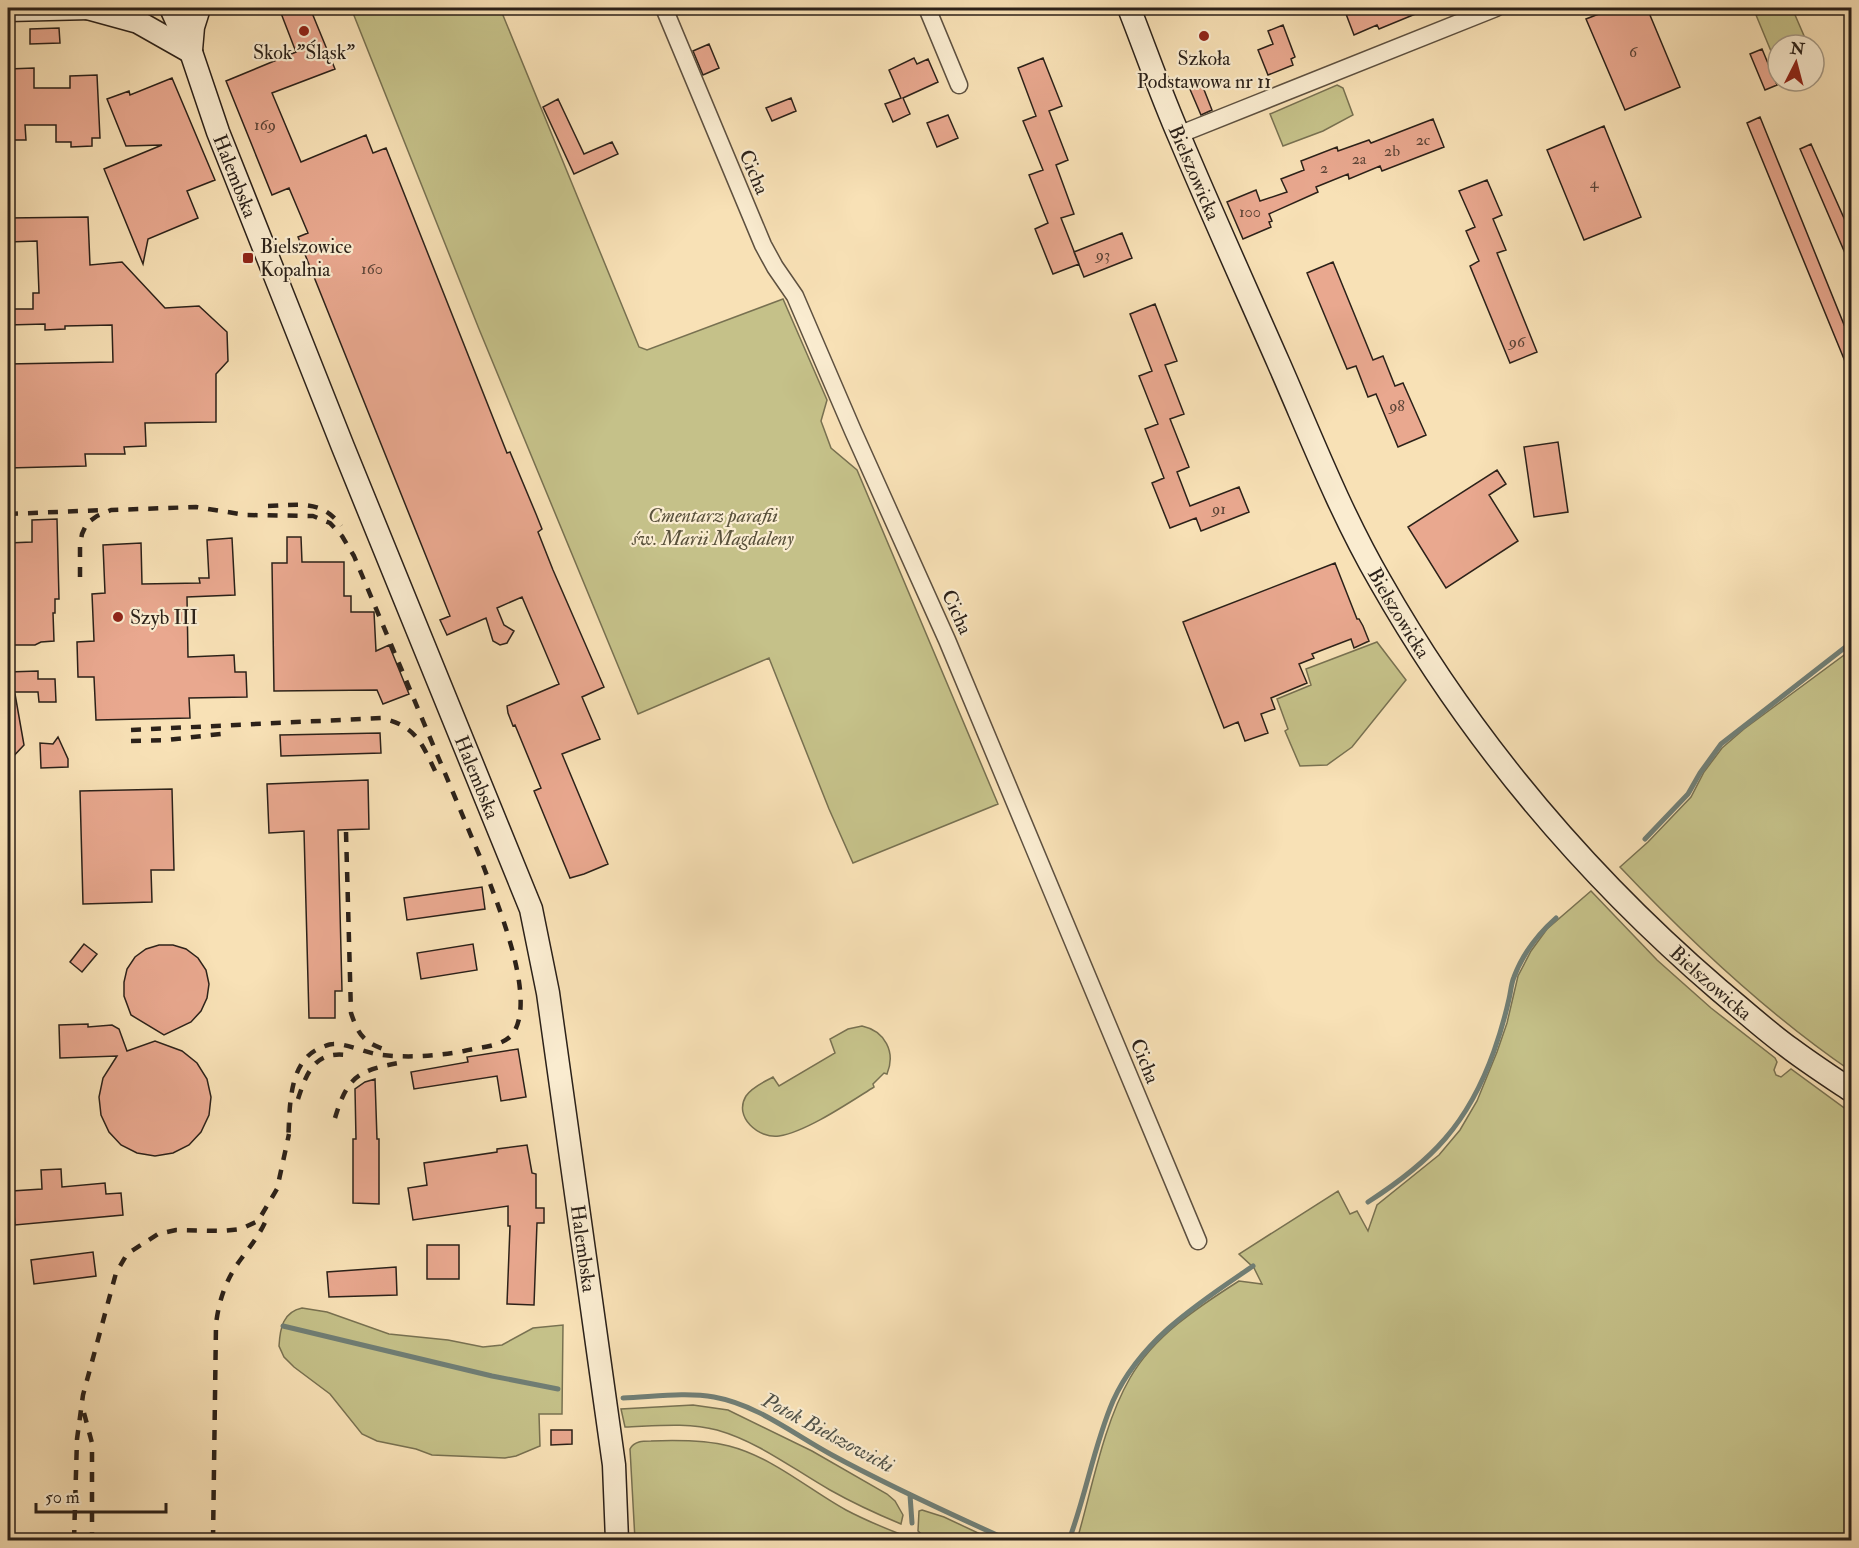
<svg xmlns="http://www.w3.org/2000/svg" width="1859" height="1548" viewBox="0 0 1859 1548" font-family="'IM FELL Double Pica',serif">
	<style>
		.green { fill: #c5c189; stroke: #787151; stroke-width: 1.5 }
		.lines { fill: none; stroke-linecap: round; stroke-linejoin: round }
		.stream { stroke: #707e75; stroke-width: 5 }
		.building { fill: #e9a88f; stroke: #2b2119; stroke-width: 1.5 }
		.street-casing { stroke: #5e5140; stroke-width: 19 }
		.secondary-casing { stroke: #2b2119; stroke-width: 25 }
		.street { stroke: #faecd0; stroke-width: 16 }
		.secondary { stroke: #faecd0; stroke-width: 22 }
		.rail { stroke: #2b2119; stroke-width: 4.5; stroke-dasharray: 10 10; stroke-linecap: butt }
		.poi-dot { fill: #8f2418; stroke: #faecd0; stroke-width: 2 }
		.labels { text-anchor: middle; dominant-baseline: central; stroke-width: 4.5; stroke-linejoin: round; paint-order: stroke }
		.number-label { font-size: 16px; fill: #5a4336 }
		.poi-label { font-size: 20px; fill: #2b2119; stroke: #faecd0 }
		.street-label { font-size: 20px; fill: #2b2119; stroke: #faecd0 }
		.park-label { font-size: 20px; font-style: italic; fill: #59513b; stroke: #faecd0 }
		.water-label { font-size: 21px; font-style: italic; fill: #4e5047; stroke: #faecd0 }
	</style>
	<rect width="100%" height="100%" fill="#f8e1b6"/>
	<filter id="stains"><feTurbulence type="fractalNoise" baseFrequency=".00333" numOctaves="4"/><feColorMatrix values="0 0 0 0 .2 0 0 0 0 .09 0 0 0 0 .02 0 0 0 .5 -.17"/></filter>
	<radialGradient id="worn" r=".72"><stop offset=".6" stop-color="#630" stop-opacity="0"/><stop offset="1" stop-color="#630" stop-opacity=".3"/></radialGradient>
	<!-- green -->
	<path class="green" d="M351,8H500L639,347L647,350L783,299L827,400L821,421L831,448L857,470L998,804L853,863L829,809L769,658L638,714L479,329Z
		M1774,8H1792L1808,45H1778V68L1756,15Z
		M1337,85L1343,88L1353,115L1323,131L1283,146L1270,114Z
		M1377,642L1406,680L1352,747L1327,765L1300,766L1285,731L1288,729L1277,699L1311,685L1306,669Z
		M1851,650V1071C1766,1013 1690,941 1620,867L1648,842L1691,797L1704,772L1722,748L1744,729Z
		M1591,891L1657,960L1711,1008L1775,1058L1777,1062L1774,1070L1776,1075L1781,1077L1791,1069L1851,1113V1540H1077C1092,1489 1103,1425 1130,1378C1154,1336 1198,1307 1239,1281L1262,1284L1254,1268L1239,1254L1338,1191L1350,1214L1357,1211L1368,1231L1377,1205L1439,1155L1460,1130L1477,1101L1497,1052L1507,1023L1518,976L1531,951L1547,929Z
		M862,1026C885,1031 896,1052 887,1074L884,1073L873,1084L874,1087C850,1102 806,1132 779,1136C759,1139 733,1117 746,1096C752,1087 764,1082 773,1077L779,1086L835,1053L830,1039L848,1029Z
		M302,1308L327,1312L389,1334L448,1340L483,1347L502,1345L533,1328L563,1325L562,1414H539L540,1446L516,1456L505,1458L432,1455L416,1449L377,1441L362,1434L330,1394L294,1367L284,1357L279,1346C280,1328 283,1312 302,1308Z
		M693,1405L728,1410L812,1451L887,1494L895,1501L903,1515L901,1524C877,1514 853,1503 830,1490C793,1469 759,1442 717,1430C688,1422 654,1426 625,1427L621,1409Z
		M651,1441C676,1440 705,1440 729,1446C772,1457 808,1489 846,1510C863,1519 882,1527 900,1534L904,1540H635L630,1449C634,1441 643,1441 651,1441Z
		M922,1510L944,1517L993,1540H928L918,1531L919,1511Z"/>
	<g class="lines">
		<!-- stream -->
		<path class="stream" d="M1645,839L1688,794L1700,773L1721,744L1852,642
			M1368,1202C1432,1161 1468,1124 1494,1051C1500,1034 1505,1017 1509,999C1511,991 1511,984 1514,977C1523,953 1538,934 1556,918
			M283,1326L492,1376L558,1389
			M623,1398C652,1397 685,1392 714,1397C758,1405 793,1434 832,1455C889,1486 948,1513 1008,1540
			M910,1495L912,1523
			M1069,1540C1086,1495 1094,1445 1113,1401C1141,1339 1199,1303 1253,1266"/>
	</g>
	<!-- building -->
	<path class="building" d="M279,8H310L335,69L272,93L301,162L366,135L373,153L386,148L507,453L510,452L536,514L542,529L538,532L553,570L604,687L582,697L600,739L562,754L608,864L584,874L570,878L534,791L541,788L515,725L513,726L508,713L507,706L559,684L522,597L497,608L504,625L514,631L507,643L500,645L493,641L486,618L447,635L440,620L450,616L298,237L308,233L289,188L272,195L226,81L296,52Z
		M1362,8H1430L1379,29L1377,25L1354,35L1346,14Z
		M1614,8H1647L1680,87L1625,110L1586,19Z
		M1283,25L1295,57L1291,59L1293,65L1268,75L1258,50L1273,44L1268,31Z
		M59,28L60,43L30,44V29Z
		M709,44L719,68L703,75L693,51Z
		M1762,49L1777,85L1765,90L1750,54Z
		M914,58L917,64L928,59L938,82L903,98L910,114L893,122L885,104L901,98L889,70Z
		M1043,58L1062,106L1049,111L1068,160L1056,165L1074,214L1061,218L1079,264L1053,274L1035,229L1048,223L1029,175L1043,170L1023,121L1036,116L1018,68Z
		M34,68V88H70V76L97,75L100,138H92V146L71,147V142H56V125H25L26,140H8V69Z
		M172,78L215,180L187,191L198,218L148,239L143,264L104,169L162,145L126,146L107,99L129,91L130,95Z
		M1201,82L1212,110L1201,115L1189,87Z
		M791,98L796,111L772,121L766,108Z
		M558,99L584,154L612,142L618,154L574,174L543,107Z
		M948,115L958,138L937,147L927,123Z
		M1760,117L1851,342V376L1747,123Z
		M1433,119L1444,147L1382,171L1380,166L1349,179L1348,174L1316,187L1318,192L1269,214L1272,221L1269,222L1271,227L1243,239L1227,202L1256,190L1260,201L1287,192L1281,179L1304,170L1301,161L1337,147L1338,151L1369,140L1371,143Z
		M1604,126L1641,217L1584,240L1547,150Z
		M1811,144L1851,234V267L1800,149Z
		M1487,180L1502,215L1493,219L1506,250L1497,253L1537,352L1510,363L1470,266L1479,261L1466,231L1475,227L1459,191Z
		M88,217L90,265L122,262L165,308L199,306L227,332L228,361L216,374V422L145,423L146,446L124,447L125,454H85L86,466L8,468V364L113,362L112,325L65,326V329L45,330V324L8,325V309H33V293H39L37,241L8,242V218Z
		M1122,233L1132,258L1084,277L1074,252Z
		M1333,262L1373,360L1383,356L1395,386L1403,383L1426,435L1398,447L1376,394L1368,397L1356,366L1347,369L1307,273Z
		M1155,304L1177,361L1165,365L1184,414L1170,419L1189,467L1177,472L1190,506L1239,487L1249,512L1201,531L1196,518L1170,528L1152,483L1164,478L1145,429L1158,424L1139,376L1152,371L1130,314Z
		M1558,442L1568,512L1534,517L1524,447Z
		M1497,470L1506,484L1489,495L1518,541L1446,588L1408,527Z
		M57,519L59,599H55V613H53L54,641L41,642L35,645H8V543L32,542V520Z
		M287,537H301L302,562H344V596H351V612H374L376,651L389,645L409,694L383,704L377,690L274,691L272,563H287Z
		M232,538L235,595L187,597L188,657L234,655L235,672H246L247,697L189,698L190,718L96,720L94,677H78L77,642L94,641L92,594L105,593L103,545L141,543L142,584L200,583L199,578H209L207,540Z
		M1335,563L1357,619H1359L1363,626L1369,641L1354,648L1351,639L1312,654L1314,658L1299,664L1307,683L1271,698L1275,709L1261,714L1268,733L1245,741L1238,722L1224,728L1183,622Z
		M38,671V679H55L56,702H39L38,692H8V672Z
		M15,694L24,745L8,762V695Z
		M380,733L381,753L281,756L280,735Z
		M58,737L68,759V767L41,768L40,743L53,744Z
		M368,780L369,829L338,830L342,991H335V1018H309L304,831L269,833L267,784Z
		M172,789L174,870H151L152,902L83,904L80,791Z
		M482,887L485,909L407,920L404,898Z
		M84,944L97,954L82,972L70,962Z
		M473,944L477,970L421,979L417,953Z
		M159,945H173L186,949L198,958L206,970L209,984L207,998L201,1011L191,1022L164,1035L131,1015L124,996V982L127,969L135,957L146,949Z
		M88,1024V1027L112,1025L119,1029L127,1051L155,1041L182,1051L197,1063L207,1079L211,1097L209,1115L201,1132L189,1145L173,1153L155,1156L137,1153L121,1145L109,1132L101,1115L99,1097L103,1078L117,1056L60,1058L59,1025Z
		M518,1049L526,1097L501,1101L497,1076L414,1089L411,1072L468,1062L467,1057Z
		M375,1079L377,1139H379V1204L353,1203V1139H356L355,1089L365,1082Z
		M527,1145L532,1173L536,1174V1208H544V1223H537L534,1305L507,1304L510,1226H508V1206L413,1220L408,1188L427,1185L424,1163L497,1152V1149Z
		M61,1169L62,1187L105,1183L106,1194L121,1193L123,1215L15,1225L12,1191L42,1189L41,1170Z
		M427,1245H459V1279H427Z
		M93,1252L96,1276L34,1284L31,1260Z
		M396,1267L397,1295L329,1297L327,1272Z
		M551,1430H572V1444L551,1445Z"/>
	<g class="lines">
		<defs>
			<path id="street" d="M664,8L763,245L775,267L795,296L853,431L947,640L1198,1241
				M927,8L959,85
				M1178,135L1496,8"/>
			<g id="secondary">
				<path d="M87,8L138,22L191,52"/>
				<path id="s1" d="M171,8L191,52L218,132L343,447L531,909L548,993L606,1408L614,1465L617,1540"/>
				<path id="s2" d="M1129,8C1146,51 1161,95 1180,138C1212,214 1246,289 1279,364C1311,437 1340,512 1380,581C1468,736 1584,874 1719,990C1743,1010 1766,1031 1791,1049C1811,1064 1831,1077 1852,1091"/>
				<path d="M8,10L90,8"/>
				<path d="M191,50L193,27L199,8"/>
			</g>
		</defs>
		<!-- street casing -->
		<use href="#street" class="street-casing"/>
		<!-- secondary casing -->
		<use href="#secondary" class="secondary-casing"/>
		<!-- street -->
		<use href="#street" class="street"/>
		<!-- secondary -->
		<use href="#secondary" class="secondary"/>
		<!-- rail -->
		<path class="rail" d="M268,506C298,505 322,499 341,526
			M8,514L105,510
			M80,577V545L82,534L87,523L97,516L111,510L196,507L246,515L313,516L330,523L342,536L354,556L480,857C494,896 537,994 514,1032C505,1047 479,1047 464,1051C436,1056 410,1058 382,1055C368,1054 346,1043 333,1044C329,1044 320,1048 316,1050C287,1066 290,1114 288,1142
			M131,730L381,718C417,726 422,744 437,775
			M131,741L167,740L229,733
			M346,832L351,1013C359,1037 365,1043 389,1051
			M298,1099C308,1068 317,1049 353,1056
			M335,1118C348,1074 360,1070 404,1062
			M84,1413L92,1443V1540
			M74,1540L77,1439L83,1395L116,1273L127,1254L158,1234L176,1230L223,1231L241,1229L258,1221L277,1189L289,1134
			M213,1540L216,1324C219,1300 226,1279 241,1259C251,1245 262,1232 268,1215"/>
	</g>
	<!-- markers -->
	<g class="poi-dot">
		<circle cx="304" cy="31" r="6"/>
		<circle cx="1204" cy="36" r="6"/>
		<rect x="242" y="252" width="12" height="12" rx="3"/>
		<circle cx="118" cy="617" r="6"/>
	</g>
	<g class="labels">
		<!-- number labels -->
		<g class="number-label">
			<text x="1633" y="52">6</text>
			<text x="265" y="125">169</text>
			<text x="1423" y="140">2c</text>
			<text x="1392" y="151">2b</text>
			<text x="1359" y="159">2a</text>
			<text x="1324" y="168">2</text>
			<text x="1594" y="183">4</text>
			<text x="1250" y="212">100</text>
			<text x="1103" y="255">93</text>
			<text x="372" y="269">160</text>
			<text x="1517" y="342">96</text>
			<text x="1397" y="406">98</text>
			<text x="1219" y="509">91</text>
		</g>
		<!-- poi labels -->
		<g class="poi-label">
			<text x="304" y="52">Skok "Śląsk"</text>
			<text x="1204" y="58">Szkoła<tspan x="1204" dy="23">Podstawowa nr 11</tspan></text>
			<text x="260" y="246" text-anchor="start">Bielszowice<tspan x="260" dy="23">Kopalnia</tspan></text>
			<text x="130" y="617" text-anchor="start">Szyb III</text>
		</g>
		<!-- street labels -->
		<g class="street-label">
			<text transform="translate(754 172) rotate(67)">Cicha</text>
			<text stroke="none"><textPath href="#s2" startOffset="177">Bielszowicka</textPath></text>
			<text stroke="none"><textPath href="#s1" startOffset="180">Halembska</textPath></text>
			<text transform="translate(957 612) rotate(66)">Cicha</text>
			<text stroke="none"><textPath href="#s2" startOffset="663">Bielszowicka</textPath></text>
			<text stroke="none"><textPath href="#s1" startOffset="828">Halembska</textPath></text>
			<text stroke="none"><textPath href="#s2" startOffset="1149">Bielszowicka</textPath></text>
			<text transform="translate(1145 1061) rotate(68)">Cicha</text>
			<text stroke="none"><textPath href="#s1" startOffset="1314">Halembska</textPath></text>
		</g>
		<!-- park labels -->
		<g class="park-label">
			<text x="713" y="515">Cmentarz parafii<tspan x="713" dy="23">św. Marii Magdaleny</tspan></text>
		</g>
		<!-- water labels -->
		<g class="water-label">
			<text transform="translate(828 1433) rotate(28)">Potok Bielszowicki</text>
		</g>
	</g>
	<!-- margin -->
	<rect width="1859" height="1548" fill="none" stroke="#f8e1b6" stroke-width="30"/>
	<rect x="9" y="9" width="1841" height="1530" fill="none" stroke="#2b2119" stroke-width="3"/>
	<rect x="15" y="15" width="1829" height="1518" fill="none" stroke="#2b2119" stroke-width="1.5"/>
	<!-- north arrow -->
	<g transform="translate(1796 63) rotate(6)"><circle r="28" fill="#faecd0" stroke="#a79b87" stroke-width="1.5"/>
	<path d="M0-4.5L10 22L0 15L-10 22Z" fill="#8f2418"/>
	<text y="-9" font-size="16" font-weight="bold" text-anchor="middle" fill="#2b2119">N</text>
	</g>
	<!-- scale -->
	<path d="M36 1503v9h130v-9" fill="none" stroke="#2b2119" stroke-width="3"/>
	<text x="45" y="1503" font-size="18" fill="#2b2119" stroke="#faecd0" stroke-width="4.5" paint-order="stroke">50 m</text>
	<rect width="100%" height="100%" filter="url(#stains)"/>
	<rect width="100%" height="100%" fill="url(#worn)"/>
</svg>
